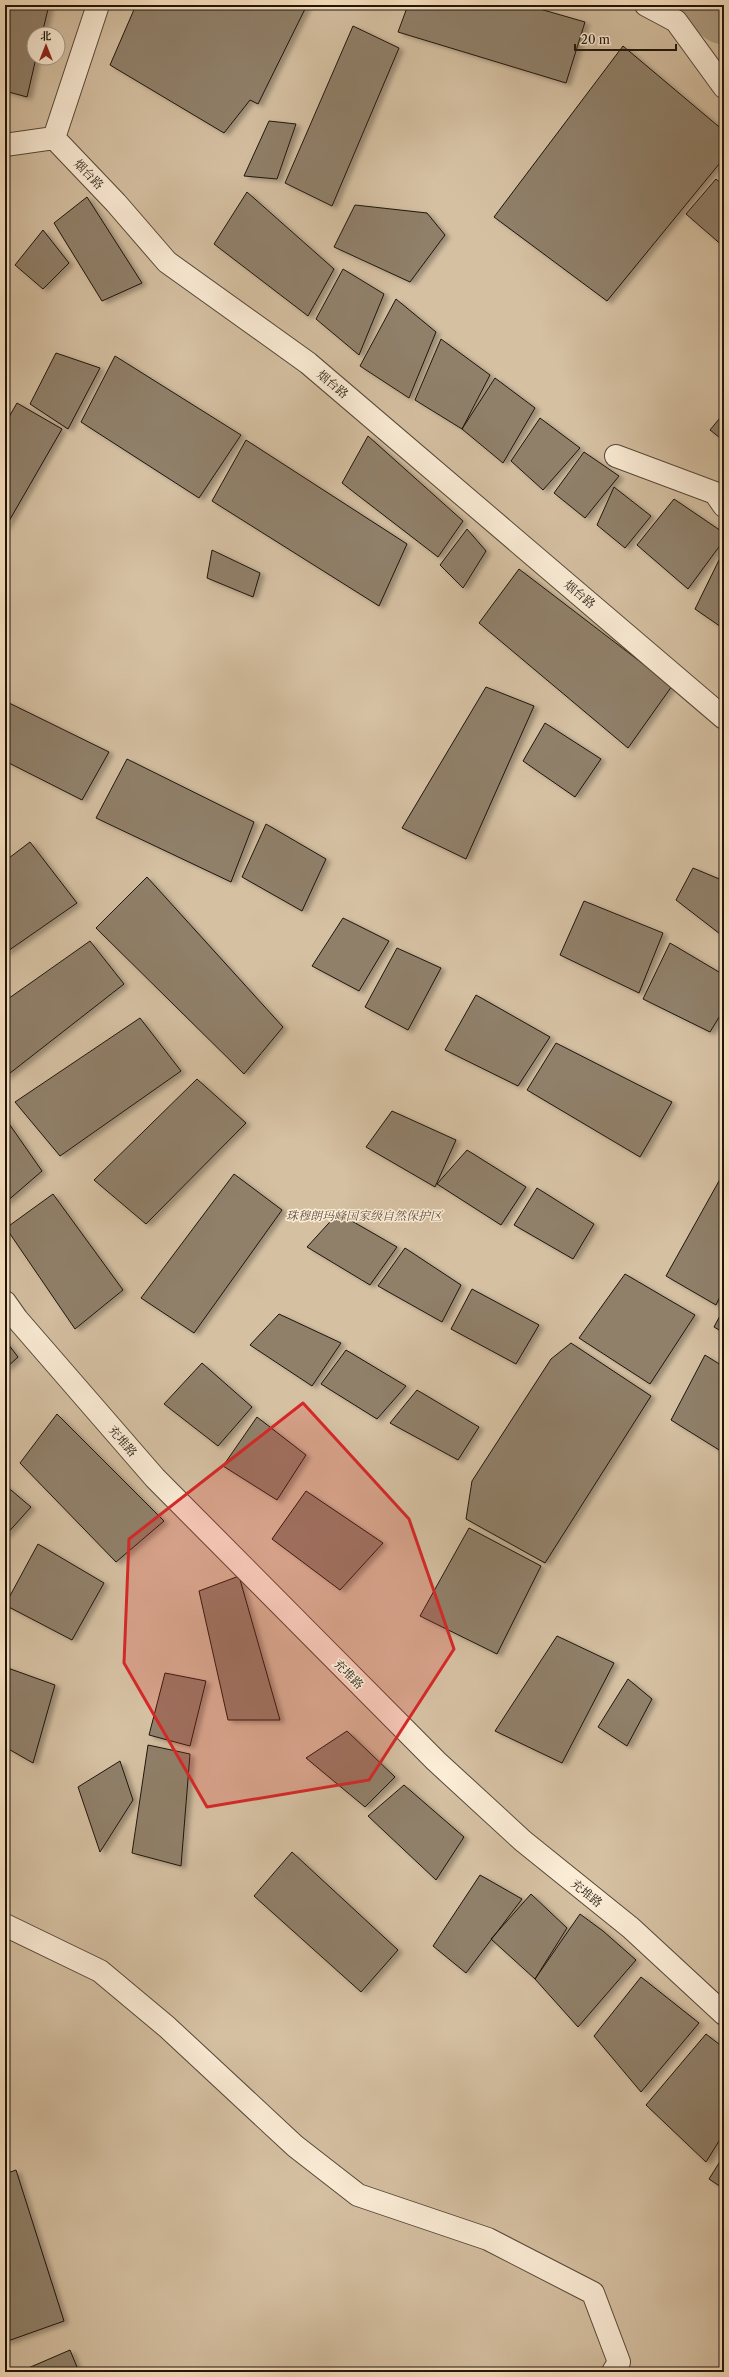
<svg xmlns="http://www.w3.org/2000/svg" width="729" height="2377" viewBox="0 0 729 2377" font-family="'Libre Caslon Text','Noto Serif SC',serif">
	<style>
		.green { fill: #d5c0a2; stroke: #7a6a57; fill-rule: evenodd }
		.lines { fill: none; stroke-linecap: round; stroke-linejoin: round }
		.river { stroke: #af9d83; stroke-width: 61 }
		.building { fill: #90806a; stroke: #1e150c; filter: url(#shadow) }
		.minor-casing { stroke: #554839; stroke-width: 24 }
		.minor { stroke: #fcedd7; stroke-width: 22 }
		.marked { fill: #d62828; fill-opacity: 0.2; stroke: #d62828; stroke-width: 3; stroke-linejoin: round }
		.labels { text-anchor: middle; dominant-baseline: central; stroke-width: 3; stroke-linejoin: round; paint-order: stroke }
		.street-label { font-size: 12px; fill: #1e150c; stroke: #fcedd7 }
		.park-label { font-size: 12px; font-style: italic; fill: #5e5140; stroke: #fcedd7 }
	</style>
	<defs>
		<filter id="shadow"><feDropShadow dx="4.5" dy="2.5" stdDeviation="2" flood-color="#0004"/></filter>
	</defs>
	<rect width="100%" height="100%" fill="#fae3c1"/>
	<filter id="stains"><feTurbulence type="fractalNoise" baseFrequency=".005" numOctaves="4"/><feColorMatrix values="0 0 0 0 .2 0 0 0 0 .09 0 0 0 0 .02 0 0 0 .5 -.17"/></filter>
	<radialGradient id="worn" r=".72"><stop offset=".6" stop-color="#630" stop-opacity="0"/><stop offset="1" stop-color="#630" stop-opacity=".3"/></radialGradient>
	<!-- green -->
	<path class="green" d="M5,5H724V2372H5ZM34,34H58V58H34Z"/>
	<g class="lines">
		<!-- river -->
		<path class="river" d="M711,5L724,14"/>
	</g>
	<!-- building -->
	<path class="building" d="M5,5H49L42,34H34V58H36L27,97L5,91Z
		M136,5H307L258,104L250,100L224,133L110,65Z
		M408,5H526L585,22L566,83L398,32Z
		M353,26L399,48L332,206L285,183Z
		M623,46L724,131V158L607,301L494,217Z
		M269,121L296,124L277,179L244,176Z
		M716,179L724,186V247L686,214Z
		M247,192L334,269L308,316L214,244Z
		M87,197L142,283L102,301L54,223Z
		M355,205L427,213L445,235L410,282L334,247Z
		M43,230L69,263L43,289L15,265Z
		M343,269L384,294L359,355L316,319Z
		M396,299L436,332L409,398L360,366Z
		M441,339L490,375L462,429L415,400Z
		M56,353L100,368L68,429L30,404Z
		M115,356L241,435L199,498L81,422Z
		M495,378L535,408L503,463L462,429Z
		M17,403L62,429L5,528V424Z
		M724,413V441L710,430Z
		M540,418L580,448L543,490L511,461Z
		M368,436L463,521L438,557L342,483Z
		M246,440L407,544L379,606L212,501Z
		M584,452L619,476L585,518L554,493Z
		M614,487L651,516L625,548L597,525Z
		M674,499L724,533V540L688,589L637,545Z
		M467,529L486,551L463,588L440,565Z
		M212,550L260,573L253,597L207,578Z
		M720,558L724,561V629L695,609Z
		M519,569L672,686L628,748L479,623Z
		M486,687L534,706L466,859L402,828Z
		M5,701L109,752L82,800L5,761Z
		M545,723L601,759L575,797L523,761Z
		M127,759L254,822L231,882L96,818Z
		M266,824L326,859L302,911L242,877Z
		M30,842L77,903L5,953V861Z
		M693,868L724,881V937L676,900Z
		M147,877L283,1027L244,1074L96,928Z
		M584,901L663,933L639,993L560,955Z
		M343,918L389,941L359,991L312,966Z
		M90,941L124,984L5,1077V1001Z
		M670,943L724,975V1009L710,1032L643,999Z
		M397,948L441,968L408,1030L365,1007Z
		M476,995L550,1037L518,1086L445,1050Z
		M140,1018L181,1071L60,1156L15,1102Z
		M556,1043L672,1102L640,1157L527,1090Z
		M197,1079L246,1123L146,1224L94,1180Z
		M392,1111L456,1140L435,1187L366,1147Z
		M5,1118L42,1171L5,1203Z
		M467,1150L526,1187L501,1225L437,1184Z
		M724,1172V1288L716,1305L666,1276Z
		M234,1174L282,1210L194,1333L141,1298Z
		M537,1188L594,1224L573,1259L514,1225Z
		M53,1194L123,1290L75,1329L6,1228Z
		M338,1213L397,1247L370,1285L307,1247Z
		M405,1248L461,1285L442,1322L378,1286Z
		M625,1274L695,1315L650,1384L579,1338Z
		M472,1289L539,1325L516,1364L451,1329Z
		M724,1308V1333L714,1327Z
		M279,1314L341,1343L312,1386L250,1345Z
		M5,1340L18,1357L5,1369Z
		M571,1343L651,1396L545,1563L466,1519L472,1481L551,1359Z
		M346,1350L406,1386L377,1419L321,1384Z
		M705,1355L724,1367V1453L671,1420Z
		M202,1363L252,1407L218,1446L164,1404Z
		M417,1390L479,1427L458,1460L390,1423Z
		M57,1414L164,1521L116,1562L20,1463Z
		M257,1417L306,1455L277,1500L223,1466Z
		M5,1485L31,1507L5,1536Z
		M306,1491L383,1543L340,1590L272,1539Z
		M469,1528L541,1566L497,1654L420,1616Z
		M38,1544L104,1583L72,1640L5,1605Z
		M239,1576L280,1720H228L199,1591Z
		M557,1636L614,1663L562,1763L495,1731Z
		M5,1667L55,1685L33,1763L5,1747Z
		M165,1673L206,1681L190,1746L149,1735Z
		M628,1679L652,1699L627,1746L598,1727Z
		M347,1731L395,1777L365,1807L306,1758Z
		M148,1745L190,1754L181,1866L132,1853Z
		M120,1761L133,1800L100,1852L78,1787Z
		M404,1785L464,1837L436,1880L368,1816Z
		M292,1852L398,1950L361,1992L254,1896Z
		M480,1875L522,1899L466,1973L433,1946Z
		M531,1894L567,1928L535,1979L491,1939Z
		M580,1914L603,1931L636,1960L578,2027L535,1979Z
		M641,1977L699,2023L641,2092L594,2036Z
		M706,2034L724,2048V2133L706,2162L646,2105Z
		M724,2155V2189L709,2179Z
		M16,2170L64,2321L5,2342V2174Z
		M70,2350L79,2372H19Z"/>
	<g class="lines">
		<defs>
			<path id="minor" d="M98,5L54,138L116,203L167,262L308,363L724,718
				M646,5L676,21L724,87
				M5,145L54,138
				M616,456L715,493L724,506
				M5,1302L17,1319L155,1478L436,1761L523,1841L631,1928L724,2014
				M5,1925L100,1971L167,2027L295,2146L358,2195L488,2239L593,2293L619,2362L613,2372"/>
		</defs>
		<!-- minor casing -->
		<use href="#minor" class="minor-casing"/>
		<!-- minor -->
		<use href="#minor" class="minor"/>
	</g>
	<!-- marked area -->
	<path class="marked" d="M303,1403L409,1519L454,1649L369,1780L207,1807L124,1663L129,1539Z"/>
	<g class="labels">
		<!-- street labels -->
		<g class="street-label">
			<text transform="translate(89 174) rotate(46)">烟台路</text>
			<text transform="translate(333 384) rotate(40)">烟台路</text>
			<text transform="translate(580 594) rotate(40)">烟台路</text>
			<text transform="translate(123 1441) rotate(49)">充堆路</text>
			<text transform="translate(349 1674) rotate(45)">充堆路</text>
			<text transform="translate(587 1893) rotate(39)">充堆路</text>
		</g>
		<!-- park labels -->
		<g class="park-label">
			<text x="364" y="1215">珠穆朗玛峰国家级自然保护区</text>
		</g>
	</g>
	<!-- margin -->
	<rect width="729" height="2377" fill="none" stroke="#fae3c1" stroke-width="20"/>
	<rect x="6" y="6" width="717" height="2365" fill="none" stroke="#1e150c" stroke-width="2"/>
	<rect x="10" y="10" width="709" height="2357" fill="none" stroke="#1e150c"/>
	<!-- north arrow -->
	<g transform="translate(46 46)"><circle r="19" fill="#fcedd7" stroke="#a39786"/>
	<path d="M0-3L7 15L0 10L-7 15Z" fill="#8f2418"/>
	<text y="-6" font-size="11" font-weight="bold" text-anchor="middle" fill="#1e150c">北</text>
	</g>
	<!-- scale -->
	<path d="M575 44v6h101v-6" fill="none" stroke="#1e150c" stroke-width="2"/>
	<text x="581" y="44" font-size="12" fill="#1e150c" stroke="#fcedd7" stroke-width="3" paint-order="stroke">20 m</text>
	<rect width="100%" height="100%" filter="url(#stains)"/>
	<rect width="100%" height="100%" fill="url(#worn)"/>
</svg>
